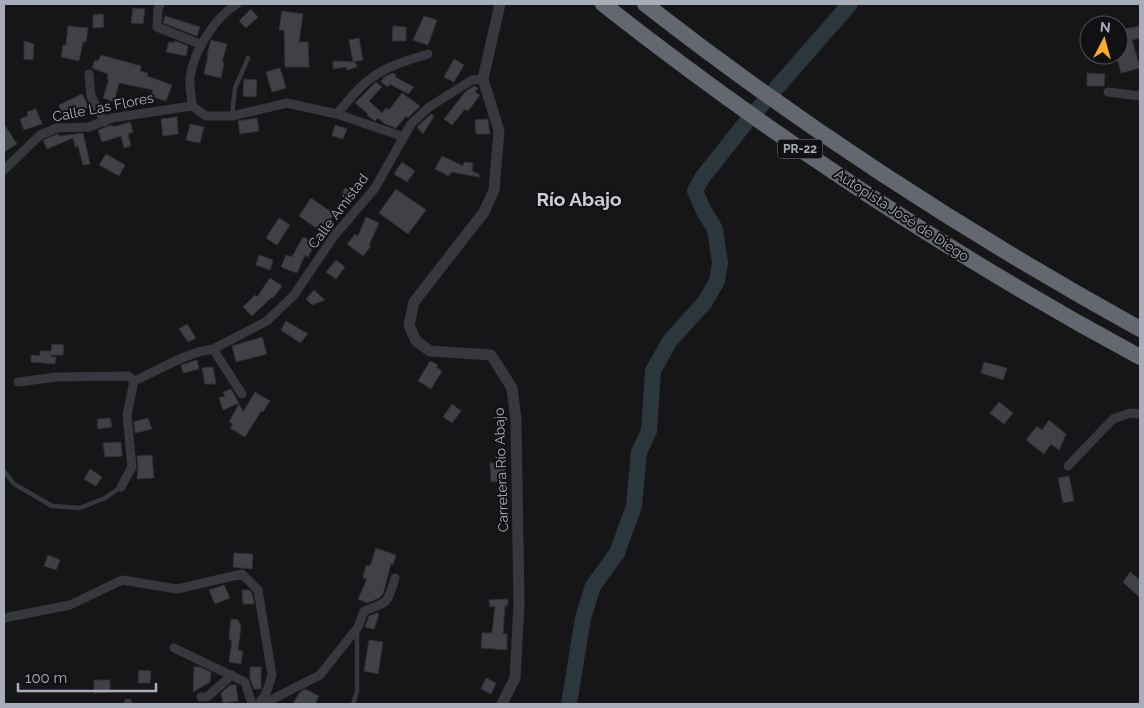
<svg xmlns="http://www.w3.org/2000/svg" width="1144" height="708" viewBox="0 0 1144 708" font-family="Raleway,sans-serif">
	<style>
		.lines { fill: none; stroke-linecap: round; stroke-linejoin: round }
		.river { stroke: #2b363d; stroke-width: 16 }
		.building { fill: #404146; stroke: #303035 }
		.service { stroke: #37383e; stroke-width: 4.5 }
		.minor { stroke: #37383e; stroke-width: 9 }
		.tertiary { stroke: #37383e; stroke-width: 11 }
		.motorway { stroke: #63676f; stroke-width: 16 }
		.labels { text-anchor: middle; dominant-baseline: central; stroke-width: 4; stroke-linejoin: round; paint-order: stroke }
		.shield { fill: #111114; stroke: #7b7f88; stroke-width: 1 }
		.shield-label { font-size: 12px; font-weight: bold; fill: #a8aeb9 }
		.street-label { font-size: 14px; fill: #a8aeb9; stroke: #111114 }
		.district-label { font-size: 19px; font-weight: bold; fill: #c9cdd5; stroke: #111114 }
	</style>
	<rect width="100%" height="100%" fill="#161619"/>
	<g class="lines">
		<!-- river -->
		<path class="river" d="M569,704L583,618L593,586L617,553L634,506L639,452L649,431L653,371L669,342L705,302L717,281L720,263L715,229L704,211L695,191L702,178L744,125L850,4"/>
	</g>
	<!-- building -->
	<path class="building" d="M133,8L145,9L143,24L131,23Z
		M251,9L258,17L246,28L239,21Z
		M282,11L303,14L299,42H308L309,67H285L284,30H279Z
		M103,14L104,27L93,28V15Z
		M165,16L200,27L197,36L163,23Z
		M424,16L437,20L428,45L413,40Z
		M68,26L88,28L86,42H83L79,61L61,57L63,45H66Z
		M393,26L406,27V41H392Z
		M1139,26L1140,38L1132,40L1140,68L1121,73L1117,58L1120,57L1119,52L1126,50L1121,30Z
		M359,38L363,60L353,62L349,40Z
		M211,40L227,44L222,62L224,63L221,78L204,74L208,55H207Z
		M24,41L34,44L33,60L24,59Z
		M175,41L188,46L186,56L166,52L169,42L174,43Z
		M101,55L141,66L140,71L148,73L147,76L172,85L166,101L151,96L153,90L119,83L114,102L103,98L109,79H107L108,74L92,68L95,60L98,61Z
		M454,59L464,65L454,82L444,77Z
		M333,61L355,62L357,67L347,70L346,67L333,69Z
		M280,68L286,88L272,92L266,72Z
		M393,73L396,75L395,77L414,87L408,94L390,84L388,87L381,82L384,77Z
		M1087,73L1105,74L1104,86H1087Z
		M244,79L257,80L256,97L243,96Z
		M376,82L382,87L369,101L382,113L386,108L389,110L402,93L420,106L408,118L406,116L396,128L385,124L378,118L375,121L372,119L367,115L368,114L355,103Z
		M474,86L478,88L475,92L480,95L468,111L465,109L452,125L444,119L465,92Z
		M82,94L89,107L63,117L59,105Z
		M36,109L42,124L24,130L20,119L28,116L27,112Z
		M431,114L434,116L423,134L417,127Z
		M177,117L178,134L163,136L161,119Z
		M257,118L259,131L240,134L238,121Z
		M488,119L490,134H476L475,120Z
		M130,122L133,132L128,134L131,146L124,148L121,136L102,142L98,130L112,125L113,127Z
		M4,124L17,144L4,152Z
		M190,124L204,127L200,143L186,140Z
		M335,125L347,129L343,139L332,136Z
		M83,133L90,164L83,165L78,146L75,147L73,138L47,149L43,140L58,134L60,136Z
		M106,154L125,165L119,176L99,165Z
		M442,156L463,166L464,162L473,163L472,171L480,175L479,177L451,172L449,176L435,169Z
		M402,162L415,171L407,182L394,174Z
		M345,188L357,192L353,201L341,196Z
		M396,189L426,210L408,234L379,213Z
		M311,198L334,214L322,232L299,216Z
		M366,217L379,223L369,245L371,246L363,256L347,244L355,234L358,236Z
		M279,218L290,225L277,245L266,238Z
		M303,237L315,243L308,257L305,255L297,273L281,267L286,255L292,257Z
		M259,255L273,260L270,270L256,265Z
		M336,260L345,267L336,279L326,272Z
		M270,278L282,286L273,298L272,297L252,316L243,307L255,295L257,297Z
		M314,290L325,300L312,305L306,299Z
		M286,321L308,334L300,343L281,330Z
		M187,324L196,338L188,342L179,329Z
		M262,337L267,354L236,362L232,346Z
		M52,344L64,345L63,355H51V357H56L55,364L31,362V355L40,356V351H51Z
		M197,360L199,369L183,373L181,365Z
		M430,361L438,365L436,367L442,371L431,389L418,381Z
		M984,362L1007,368L1003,380L981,373Z
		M213,367L216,384H205L202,368Z
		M231,389L239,403L223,410L219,398L225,396L223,392Z
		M255,392L270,401L263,412L261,411L245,437L230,428L233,424L229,422L239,404L243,412Z
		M999,402L1013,413L1004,424L990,413Z
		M452,404L461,411L452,423L443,417Z
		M110,418L112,427L98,429L97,419Z
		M148,418L152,429L135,433L134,422Z
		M1049,420L1066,434L1059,450L1051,444L1044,454L1026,440L1037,426L1042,430Z
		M121,442L122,456L105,457L103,443Z
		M152,455L154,478L137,479L138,466L137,456Z
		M490,463H505V481L491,482Z
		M90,469L102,477L96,486L84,479Z
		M1069,476L1074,501L1063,503L1058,478Z
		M376,548L396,555L393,565L391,564L383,594L379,598L367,603L358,599L367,579L363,578L366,565L370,566Z
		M234,553L253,554L252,569L233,567Z
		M48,555L60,560L56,570L44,566Z
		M1130,572L1140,580V598L1123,582Z
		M224,585L230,598L215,604L209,590Z
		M242,590H249L252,593L254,604H243Z
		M508,599V605L505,606L503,634H507V650L481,648L482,633H492L495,606L490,607L489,600Z
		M377,613L379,614L374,629L365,627L369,616Z
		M231,619L238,620L241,626L238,650L243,651L241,664L229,662L232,640H229Z
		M369,640L383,642L378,674L364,671Z
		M194,667H200L211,672L210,682L193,692Z
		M250,667H261V689H254L250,678Z
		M139,670L151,671L150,683H138Z
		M486,678L496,683L491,694L481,689Z
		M94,680H110V692L94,693Z
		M230,685H236L238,701L223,703L221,693Z
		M305,689L319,696L315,704H293L299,693Z"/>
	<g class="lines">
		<!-- service -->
		<path class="service" d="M232,115L235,88L248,58
			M4,471L14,484L52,506L80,508L105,498L121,487
			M353,704L357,691V631"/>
		<!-- minor -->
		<path class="minor" d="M160,4L158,9L157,27L200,44
			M89,74L91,96L105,122
			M1108,92L1140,96
			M192,106L206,116H232L287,103L337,114L404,137
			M192,106C192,97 189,87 190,78C193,52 215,17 237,4
			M337,114C348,101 359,86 373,77C389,65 409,60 428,54
			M4,170L40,135L57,128L89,127L112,118L192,106
			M213,349L242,394
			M18,382L57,377L128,376L134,381C160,370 184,353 213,349L267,321L294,295L334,236L375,188L411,124L429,107L472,80L483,79
			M1068,466L1113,419L1130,413L1140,414
			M121,487L132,467L127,415L134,381
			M4,618L70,605L122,580L177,589L242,574L258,590L272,675L266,694L258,704
			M174,648L245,682L252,704
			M201,697H207L232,675
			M128,704V703
			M263,704L320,675L358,627L364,611C389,602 387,604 395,578"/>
		<!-- tertiary -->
		<path class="tertiary" d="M500,4L483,79L499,131L494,190L484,212L414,302L409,325L416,341L430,351L491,355L512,388L516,420L519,604L515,678L502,704"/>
		<!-- motorway -->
		<path class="motorway" d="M603,4C771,136 951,255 1140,357
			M645,4C800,125 968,234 1140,329"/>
	</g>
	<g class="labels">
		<!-- shield labels -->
		<rect class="shield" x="777.5" y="139.5" width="45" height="19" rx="4"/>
		<g class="shield-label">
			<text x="800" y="149">PR-22</text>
		</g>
		<!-- street labels -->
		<g class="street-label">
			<text transform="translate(103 107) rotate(-11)">Calle Las Flores</text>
			<text transform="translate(338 211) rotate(-53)">Calle Amistad</text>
			<text transform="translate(902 215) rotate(33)">Autopista José de Diego</text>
			<text transform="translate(501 470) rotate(-92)">Carretera Río Abajo</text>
		</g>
		<!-- district labels -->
		<g class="district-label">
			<text x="579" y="199">Río Abajo</text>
		</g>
	</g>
	<!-- border -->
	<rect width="1144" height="708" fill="none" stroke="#a8aeb9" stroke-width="10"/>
	<!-- north arrow -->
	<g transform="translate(1104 40) rotate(6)"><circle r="24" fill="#111114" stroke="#4d5056"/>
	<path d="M0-4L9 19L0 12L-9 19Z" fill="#fdac2a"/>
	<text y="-8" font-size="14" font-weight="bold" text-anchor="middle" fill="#a8aeb9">N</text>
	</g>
	<!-- scale -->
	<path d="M18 683v8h138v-8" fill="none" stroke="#a8aeb9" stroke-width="2.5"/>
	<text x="25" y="683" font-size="15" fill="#a8aeb9" stroke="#111114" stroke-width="4" paint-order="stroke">100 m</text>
</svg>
